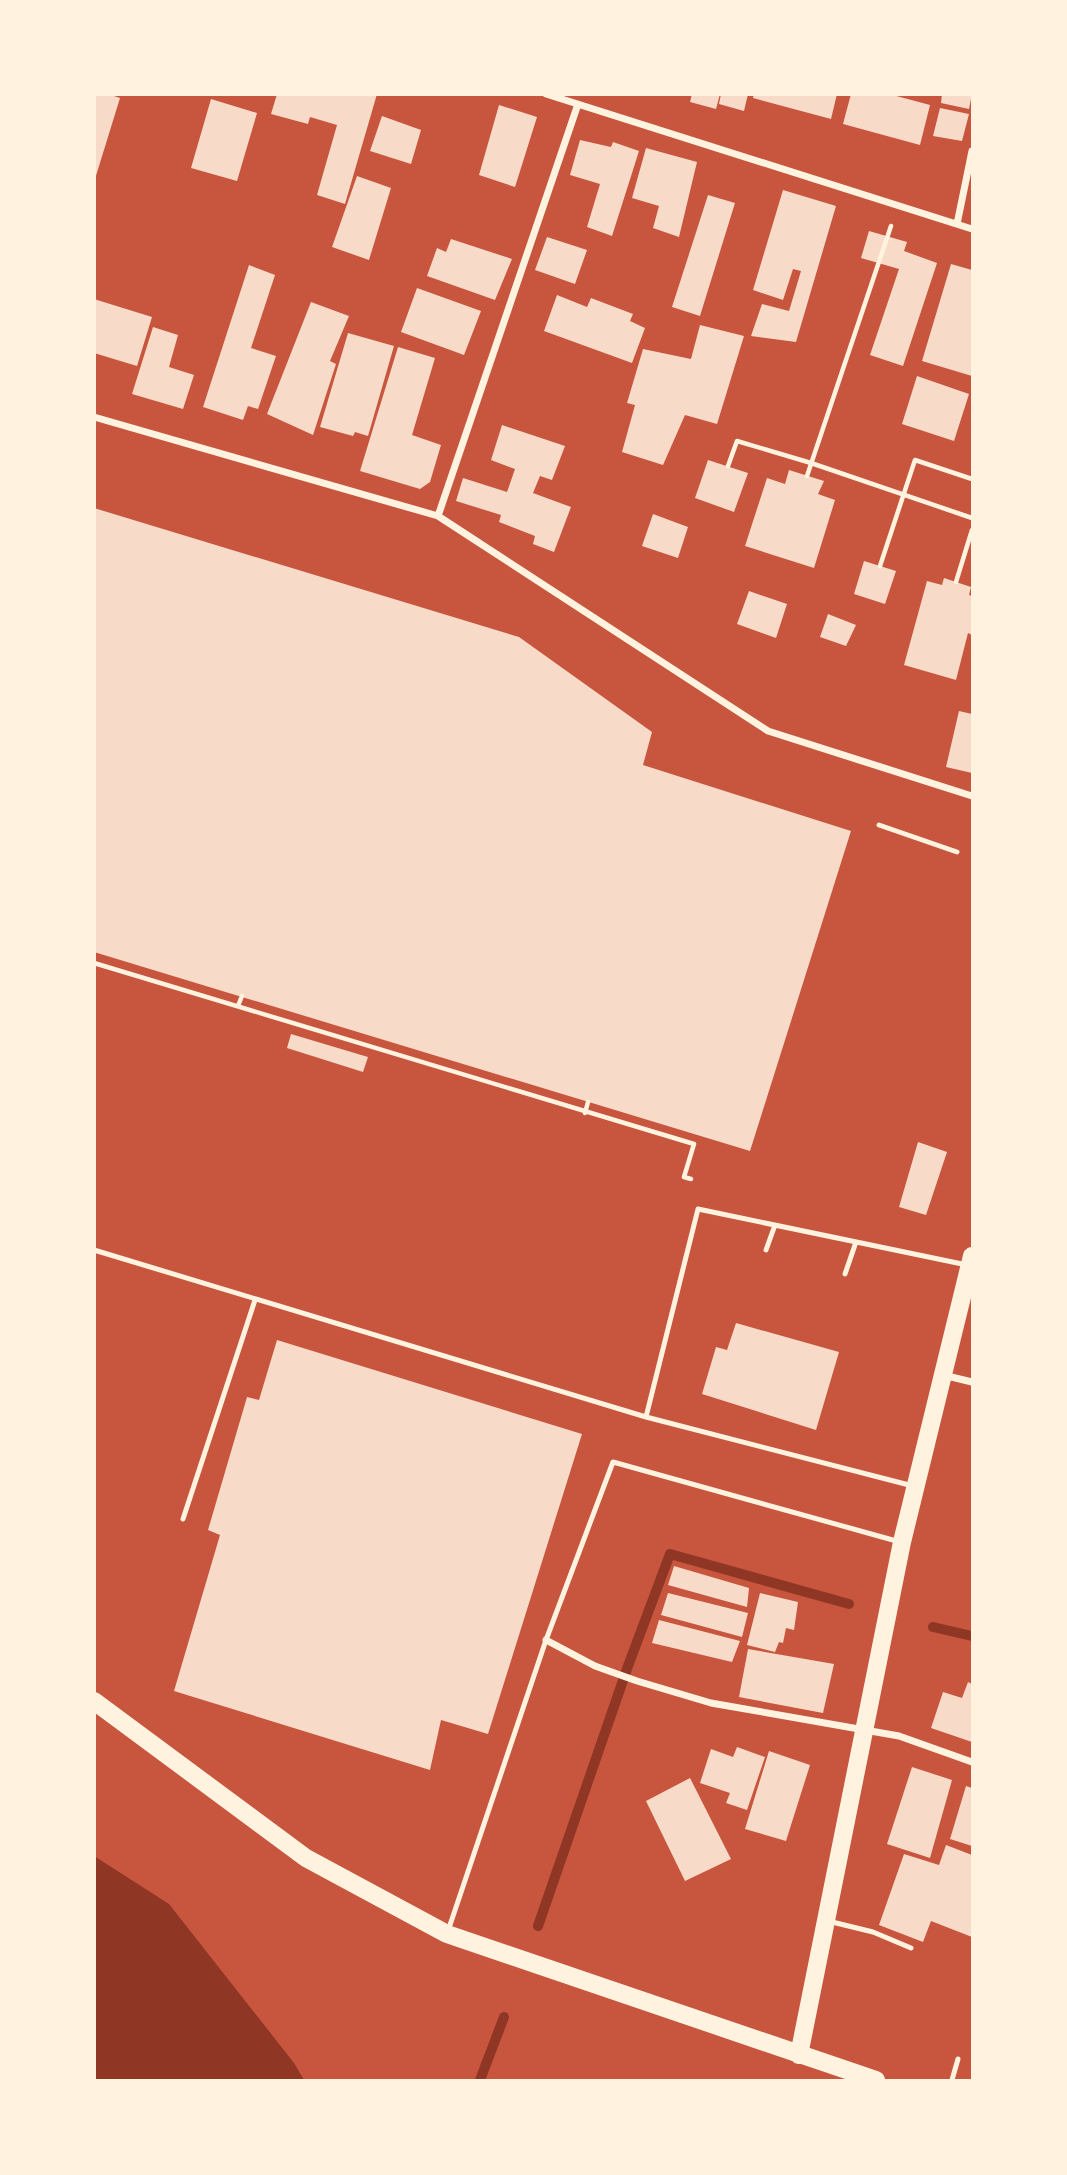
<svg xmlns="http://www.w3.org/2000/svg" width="1067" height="2175" viewBox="0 0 1067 2175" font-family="Mulish,sans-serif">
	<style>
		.water { fill: #8f3625 }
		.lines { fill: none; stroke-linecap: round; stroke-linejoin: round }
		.stream { stroke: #8f3625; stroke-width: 10 }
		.building { fill: #f7dbc8 }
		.path { stroke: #fff3e0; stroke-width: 4.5 }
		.service { stroke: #fff3e0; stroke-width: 5 }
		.minor { stroke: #fff3e0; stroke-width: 7 }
		.primary { stroke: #fff3e0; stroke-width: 18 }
	</style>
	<rect width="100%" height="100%" fill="#c8553d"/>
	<!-- water -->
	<path class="water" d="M94,1856L169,1904L294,2063L304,2080H95Z"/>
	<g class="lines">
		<!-- stream -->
		<path class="stream" d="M933,1627L972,1636
			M538,1926L628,1666L670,1554L849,1604
			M480,2080L504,2017"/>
	</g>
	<!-- building -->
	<path class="building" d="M94,94H108L120,98L95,179Z
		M277,94H377L345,204L317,195L337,125L310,117L308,124L271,114Z
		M692,94H720L716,109L690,102Z
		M721,94H748L744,111L719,104Z
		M754,94H837L831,119L753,98Z
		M851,94H889L930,105L920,145L843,124Z
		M942,94H972L969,109L941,103Z
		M211,99L257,113L237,181L191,168Z
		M499,105L537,117L515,187L479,175Z
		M940,108L969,114L962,141L933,136Z
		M382,116L421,130L411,164L370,151Z
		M580,140L611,147L613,142L639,151L612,236L587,227L600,184L570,175Z
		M646,148L697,162L679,237L653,228L659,206L632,198Z
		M357,176L391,188L369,260L332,247Z
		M783,190L836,206L796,342L751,336L762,304L789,311L801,271L793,269L783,300L753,290Z
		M708,195L735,203L700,316L672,307Z
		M869,231L907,242L904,251L937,263L903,366L870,355L899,269L861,258Z
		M547,237L587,250L575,284L535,270Z
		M451,239L512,259L495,300L427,276L437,248L446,252Z
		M951,264L972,270V376L922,361Z
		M249,265L275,275L251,348L276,356L258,409L248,406L243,420L203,407Z
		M417,288L481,311L464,355L401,332Z
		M557,295L587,307L591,298L633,314L630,321L645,328L632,363L544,331Z
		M94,299L152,317L137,366L94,353Z
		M311,302L349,316L330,361L336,364L313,435L267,414Z
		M700,325L744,336L717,424L685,415L663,465L622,452L635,405L627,403L643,349L691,359Z
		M153,327L178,335L169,367L194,375L183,409L132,394Z
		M348,333L394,346L368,436L355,432L353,436L320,427Z
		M398,347L435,358L412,435L441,445L430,482L420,489L360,471Z
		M917,376L969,394L954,441L902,424Z
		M502,425L565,446L552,480L540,476L533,493L571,507L554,552L533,544L535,536L499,522L501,515L456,501L463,478L507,492L515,469L491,460Z
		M708,460L748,473L734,512L695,498Z
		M789,470L824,481L818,494L835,500L814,568L745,546L767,478L785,484Z
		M94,508L519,637L652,732L643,765L851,831L750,1151L94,952Z
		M653,514L688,527L678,558L642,546Z
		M864,561L896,571L885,604L854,594Z
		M944,578L971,587L969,595L972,596V635L968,633L956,680L904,665L927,581L942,585Z
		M749,591L787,604L776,638L737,624Z
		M828,614L856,625L846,646L820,637Z
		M959,711L972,714V773L946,767Z
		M291,1034L368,1057L363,1072L287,1048Z
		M918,1142L947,1152L926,1215L899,1207Z
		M736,1323L839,1352L816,1430L702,1394L716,1347L727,1350Z
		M277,1340L582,1434L488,1734L441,1720L430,1770L174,1691L220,1535L208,1530L247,1397L259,1400Z
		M674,1566L749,1588L747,1607L668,1585Z
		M668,1593L748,1613L742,1637L661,1615Z
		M760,1593L798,1602L794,1630L786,1628L783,1643L779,1642L775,1652L747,1645Z
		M659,1620L740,1641L732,1662L652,1643Z
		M748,1649L834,1664L823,1713L739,1697Z
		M968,1682L972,1684V1742L931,1728L943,1692L962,1698Z
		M737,1747L765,1757L747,1810L726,1803L730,1793L700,1783L711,1749L733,1757Z
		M769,1751L810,1765L786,1841L745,1829Z
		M912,1767L952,1780L930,1858L887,1844Z
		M690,1778L731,1859L685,1881L646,1801Z
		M966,1786L972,1788V1846L950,1839Z
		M946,1845L972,1855V1937L931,1921L923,1942L879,1925L904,1854L939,1865Z"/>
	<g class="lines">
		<!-- path -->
		<path class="path" d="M728,466L737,441L811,463L972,518
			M807,476L891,226
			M880,566L915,460L972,479
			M956,582L972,530
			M94,963L694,1144L684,1177L691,1179
			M238,1006L242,996
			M585,1113L588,1102"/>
		<!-- service -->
		<path class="service" d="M879,825L957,852
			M94,1250L646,1417L913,1486
			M766,1250L775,1225
			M845,1274L856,1242
			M646,1417L698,1209L967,1265
			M183,1519L255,1300
			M828,1921L873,1932L911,1948
			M448,1931L546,1640L613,1462L900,1542
			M952,2080L958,2059"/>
		<!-- minor -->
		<path class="minor" d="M546,94L972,229
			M957,224L972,151
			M94,417L438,516L768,731L972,796
			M438,516L578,104
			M943,1375L972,1382
			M546,1640L595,1666L637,1681L711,1703L899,1736L972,1762"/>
		<!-- primary -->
		<path class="primary" d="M94,1701L306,1858L447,1934L876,2080
			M799,2055L902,1542L972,1256"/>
	</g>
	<!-- border -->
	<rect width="1067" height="2175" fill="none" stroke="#fff3e0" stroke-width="192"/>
</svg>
